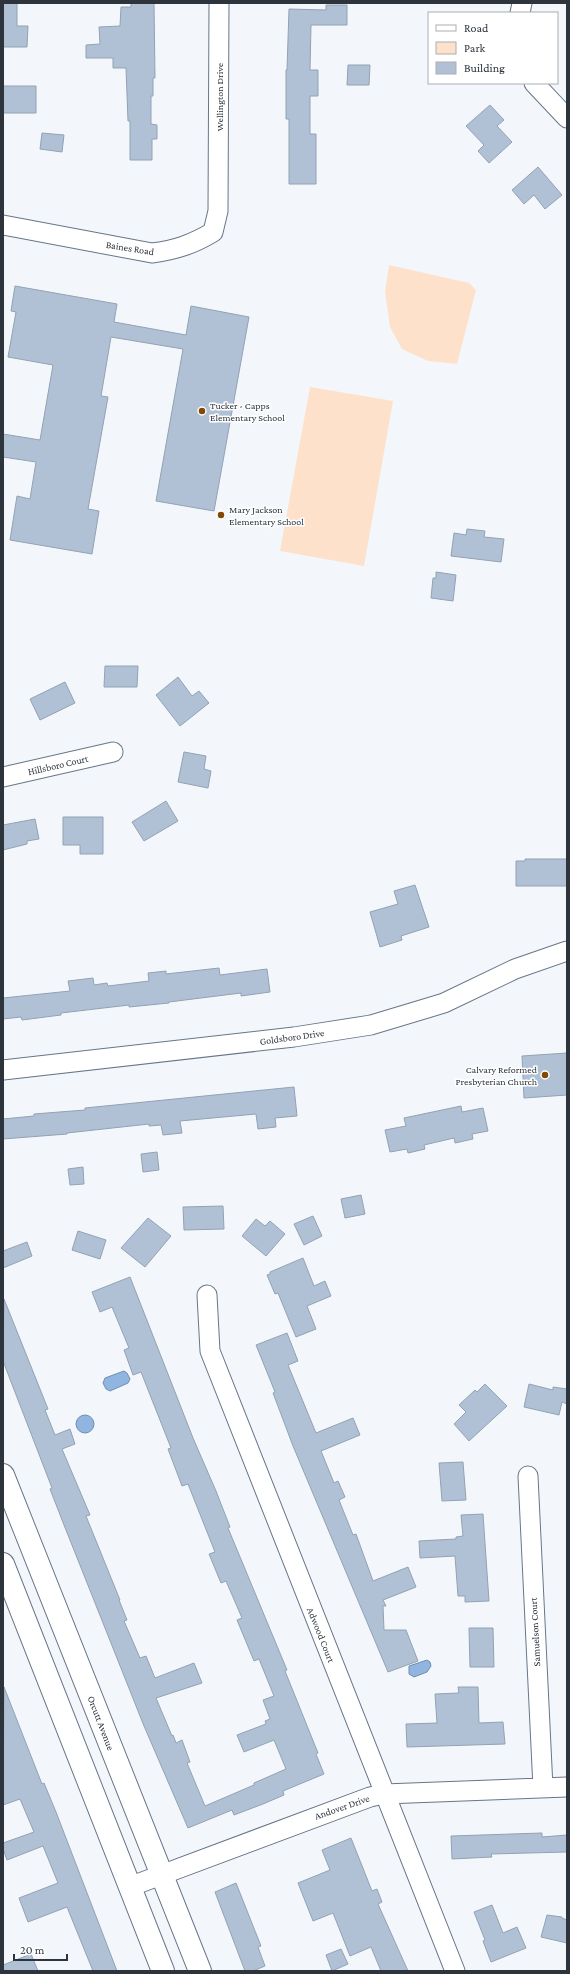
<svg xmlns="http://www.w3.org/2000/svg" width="570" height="1974" viewBox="0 0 570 1974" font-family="'Crimson Pro',serif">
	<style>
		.green { fill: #fee1ca }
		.water { fill: #8fb5e0; stroke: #728eaf }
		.building { fill: #b0c1d5; stroke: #92a2b4 }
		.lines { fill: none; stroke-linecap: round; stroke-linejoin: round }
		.street-casing { stroke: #677688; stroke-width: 21 }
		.secondary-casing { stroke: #677688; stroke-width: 24 }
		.street { stroke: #fff; stroke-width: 19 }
		.secondary { stroke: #fff; stroke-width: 22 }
		.poi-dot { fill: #844704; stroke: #fff; stroke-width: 1.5 }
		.labels { text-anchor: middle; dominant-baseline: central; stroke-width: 3; stroke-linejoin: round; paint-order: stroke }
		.street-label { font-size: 10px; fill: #2d343c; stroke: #fff }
		.poi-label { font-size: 10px; fill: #2d343c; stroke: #fff; text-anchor: start }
	</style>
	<rect width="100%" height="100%" fill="#f3f7fb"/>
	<!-- green -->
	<path class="green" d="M389,265L469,283L476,290L457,364L428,361L402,349L390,327L385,292Z
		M310,387L393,401L364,566L280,551Z"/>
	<!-- water -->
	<path class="water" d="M124,1371L127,1373L130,1379L128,1383L110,1391L106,1389L103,1383L105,1378Z
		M76 1424a9 9 0 1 1 18 0a9 9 0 1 1-18 0Z
		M427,1660L430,1662L431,1666L427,1672L414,1677L409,1674V1666Z"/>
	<!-- building -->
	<path class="building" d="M3,3H17V26H28L27,47H3Z
		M131,3H154L155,78H153V96H151V124L157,125V139H152V160H130V121H128L126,68H113V58H86V45L100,44L99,27L120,26L121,7H131Z
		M326,5H347V25H311L310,70H318V96H310V134H316V184H289V119H286V70H287L289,9L326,10Z
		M348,65H370L369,85H347Z
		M3,86H36V113H3Z
		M490,105L504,120L497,126L512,142L489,163L478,151L484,145L466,126Z
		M42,133L64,135L62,152L40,149Z
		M538,167L562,195L545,209L534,195L524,204L512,190Z
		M15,286L117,304L114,322L186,335L191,306L249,317L214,511L156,501L183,349L111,337L101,396L108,397L88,509L99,511L92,554L10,540L17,496L30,499L36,462L3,457V434L40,440L53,365L8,357L16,312L11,311Z
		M467,529L485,531L484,537L504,539L501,562L451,556L454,533L466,535Z
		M436,572L456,575L453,601L431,598L433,578H436Z
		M105,666H138L137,687H104Z
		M178,677L192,696L199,691L209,703L180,726L156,695Z
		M65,682L75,703L40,720L30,699Z
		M184,752L206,756L204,769L211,771L208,788L178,782Z
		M166,801L178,821L144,841L132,822Z
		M63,817H103V854H80V845H63Z
		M35,819L39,839L27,841V844L3,850V825Z
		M525,859H567V886H516V861H525Z
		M415,885L429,927L401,936L402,940L380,947L370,912L398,904L394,891Z
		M219,968L220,975L267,969L270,992L241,996V993L169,1002V1003L129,1007V1005L61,1013V1015L22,1020L21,1017L3,1019V998L70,991L68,981L93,978L94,985L107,983L108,986L149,981L148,973L166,971V974Z
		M567,1053V1095L524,1098L522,1056Z
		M294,1087L297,1116L275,1118L276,1127L258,1129L256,1114L180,1121L182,1133L163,1135L161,1125L149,1126V1124L67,1133V1134L3,1139V1119L34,1116V1114L85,1110V1108Z
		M461,1106L462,1112L483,1108L488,1131L472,1134L473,1139L455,1143L454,1138L424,1145L425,1149L408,1153L407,1149L390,1152L385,1130L406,1126L404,1118Z
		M157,1152L159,1170L143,1172L141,1154Z
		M83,1167L84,1184L70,1185L68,1169Z
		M361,1195L365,1214L345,1218L341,1199Z
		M223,1206L224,1229L184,1230L183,1207Z
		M313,1216L322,1236L304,1245L294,1224Z
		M148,1218L171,1236L145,1267L121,1248Z
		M256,1219L265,1226L270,1221L285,1234L266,1256L242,1236Z
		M78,1231L106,1240L100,1259L72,1250Z
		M27,1242L32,1256L3,1268V1251Z
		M303,1258L314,1286L325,1281L331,1296L307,1306L316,1329L296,1337L278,1293L275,1294L267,1275L270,1274V1272Z
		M130,1277L193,1438L216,1491L230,1527L228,1528L287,1670L285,1671L318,1753L316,1754L324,1774L283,1791L284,1795L263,1804L234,1815L232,1810L188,1828L144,1726L64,1525L50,1489L52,1488L3,1361L4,1299L48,1409L45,1410L55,1435L70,1429L75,1444L62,1449L90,1515L86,1516L120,1600H119L127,1620L124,1621L140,1658L146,1656L155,1678L194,1663L202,1683L156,1698L172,1736L173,1735L176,1743L182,1740L190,1762L187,1763L205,1806L254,1785V1783L286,1769L274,1740L244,1752L237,1735L266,1724L265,1721L270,1719L263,1700L274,1696L259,1659L254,1661L237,1620L242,1618L226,1581L221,1583L209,1554L215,1552L188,1484L182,1486L168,1449L171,1448L141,1372L133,1375L124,1350L129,1348L112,1307L100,1312L92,1292Z
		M287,1333L298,1361L288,1365L316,1433L353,1418L360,1435L321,1451L334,1483L338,1481L345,1497L339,1500L353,1535L356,1534L373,1581L408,1567L416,1587L383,1600L386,1606H383L384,1630H406L418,1661L388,1672L293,1446L273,1393L275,1392L256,1345Z
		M485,1384L507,1406L469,1441L454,1424L466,1412L459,1405L475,1390L477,1392Z
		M529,1384L553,1390V1387L567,1389V1404L562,1402L559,1415L524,1407Z
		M463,1462L466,1500L442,1501L439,1463Z
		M483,1514L489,1601L465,1602V1596H458L455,1556L420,1558L419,1541L456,1539V1537L463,1536L461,1515Z
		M469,1628H493L494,1667H470Z
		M4,1687L42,1784L44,1783L56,1812L117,1971H93L67,1907L28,1922L19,1898L58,1883L43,1846L7,1860L3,1849V1843L34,1832L20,1799L3,1805Z
		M458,1687H478L479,1723L503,1722L505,1744L407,1747L406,1724L437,1723L435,1694L459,1693Z
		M542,1833V1837L567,1835V1852L491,1854L492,1857L452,1859L451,1836Z
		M351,1838L372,1891L377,1889L382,1902L378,1904L408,1971H381L371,1947L350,1956L333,1913L313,1921L298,1883L330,1870L322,1850Z
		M236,1883L261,1946L258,1947L265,1966L253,1971H245L215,1892Z
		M492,1905L503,1933L517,1927L526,1948L491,1962L483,1941L485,1940L474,1912Z
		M547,1915L562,1917V1918L567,1920V1943L541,1937Z
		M341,1949L348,1964L332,1971L326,1955Z
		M31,1954L38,1971H3V1965Z"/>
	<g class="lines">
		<defs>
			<path id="street" d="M520,13L522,3
				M534,83L567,118
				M3,225L152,253C176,250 193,244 213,232L218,211L219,3
				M3,777L113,752
				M3,1070L294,1037L371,1025L444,1003L515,969L567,951
				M207,1295L210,1351L455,1971
				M528,1476L543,1788
				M129,1887L370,1797L384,1794L567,1787"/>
			<path id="secondary" d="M3,1475L200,1971
				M3,1564L163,1971"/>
		</defs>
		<!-- street casing -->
		<use href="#street" class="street-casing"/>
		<!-- secondary casing -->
		<use href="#secondary" class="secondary-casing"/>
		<!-- street -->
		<use href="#street" class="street"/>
		<!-- secondary -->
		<use href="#secondary" class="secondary"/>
	</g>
	<!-- markers -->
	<g class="poi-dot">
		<circle cx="202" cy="411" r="4"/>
		<circle cx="221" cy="515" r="4"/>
		<circle cx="545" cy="1075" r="4"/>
	</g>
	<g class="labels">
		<!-- street labels -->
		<g class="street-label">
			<text transform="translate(219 97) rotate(-90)">Wellington Drive</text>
			<text transform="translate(130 248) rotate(9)">Baines Road</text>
			<text transform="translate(58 765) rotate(-13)">Hillsboro Court</text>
			<text transform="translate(292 1037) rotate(-8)">Goldsboro Drive</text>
			<text transform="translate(535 1632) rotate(-93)">Samuelson Court</text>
			<text transform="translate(321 1635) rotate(68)">Adwood Court</text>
			<text transform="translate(101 1723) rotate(69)">Orcutt Avenue</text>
			<text transform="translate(342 1807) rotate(-19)">Andover Drive</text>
		</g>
		<!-- poi labels -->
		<g class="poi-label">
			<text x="210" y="405">Tucker - Capps<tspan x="210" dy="12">Elementary School</tspan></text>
			<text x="229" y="509">Mary Jackson<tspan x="229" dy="12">Elementary School</tspan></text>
			<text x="537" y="1069" text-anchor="end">Calvary Reformed<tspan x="537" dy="12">Presbyterian Church</tspan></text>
		</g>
	</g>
	<!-- border -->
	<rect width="570" height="1974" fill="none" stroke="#2d343c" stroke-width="8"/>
	<!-- legend -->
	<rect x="428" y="12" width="130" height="72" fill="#ffffff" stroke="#abaeb1"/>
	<rect x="436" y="25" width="20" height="6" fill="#ffffff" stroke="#abaeb1"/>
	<text x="464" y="32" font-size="12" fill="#2d343c">Road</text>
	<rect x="436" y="42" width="20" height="12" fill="#fee1ca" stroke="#abaeb1"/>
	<text x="464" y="52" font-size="12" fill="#2d343c">Park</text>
	<rect x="436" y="62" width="20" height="12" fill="#b0c1d5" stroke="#abaeb1"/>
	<text x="464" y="72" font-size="12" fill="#2d343c">Building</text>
	<!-- scale -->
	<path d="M14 1954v6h53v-6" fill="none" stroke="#2d343c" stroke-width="2"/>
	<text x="20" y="1954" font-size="12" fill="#2d343c" stroke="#ffffff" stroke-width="3" paint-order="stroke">20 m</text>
</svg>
